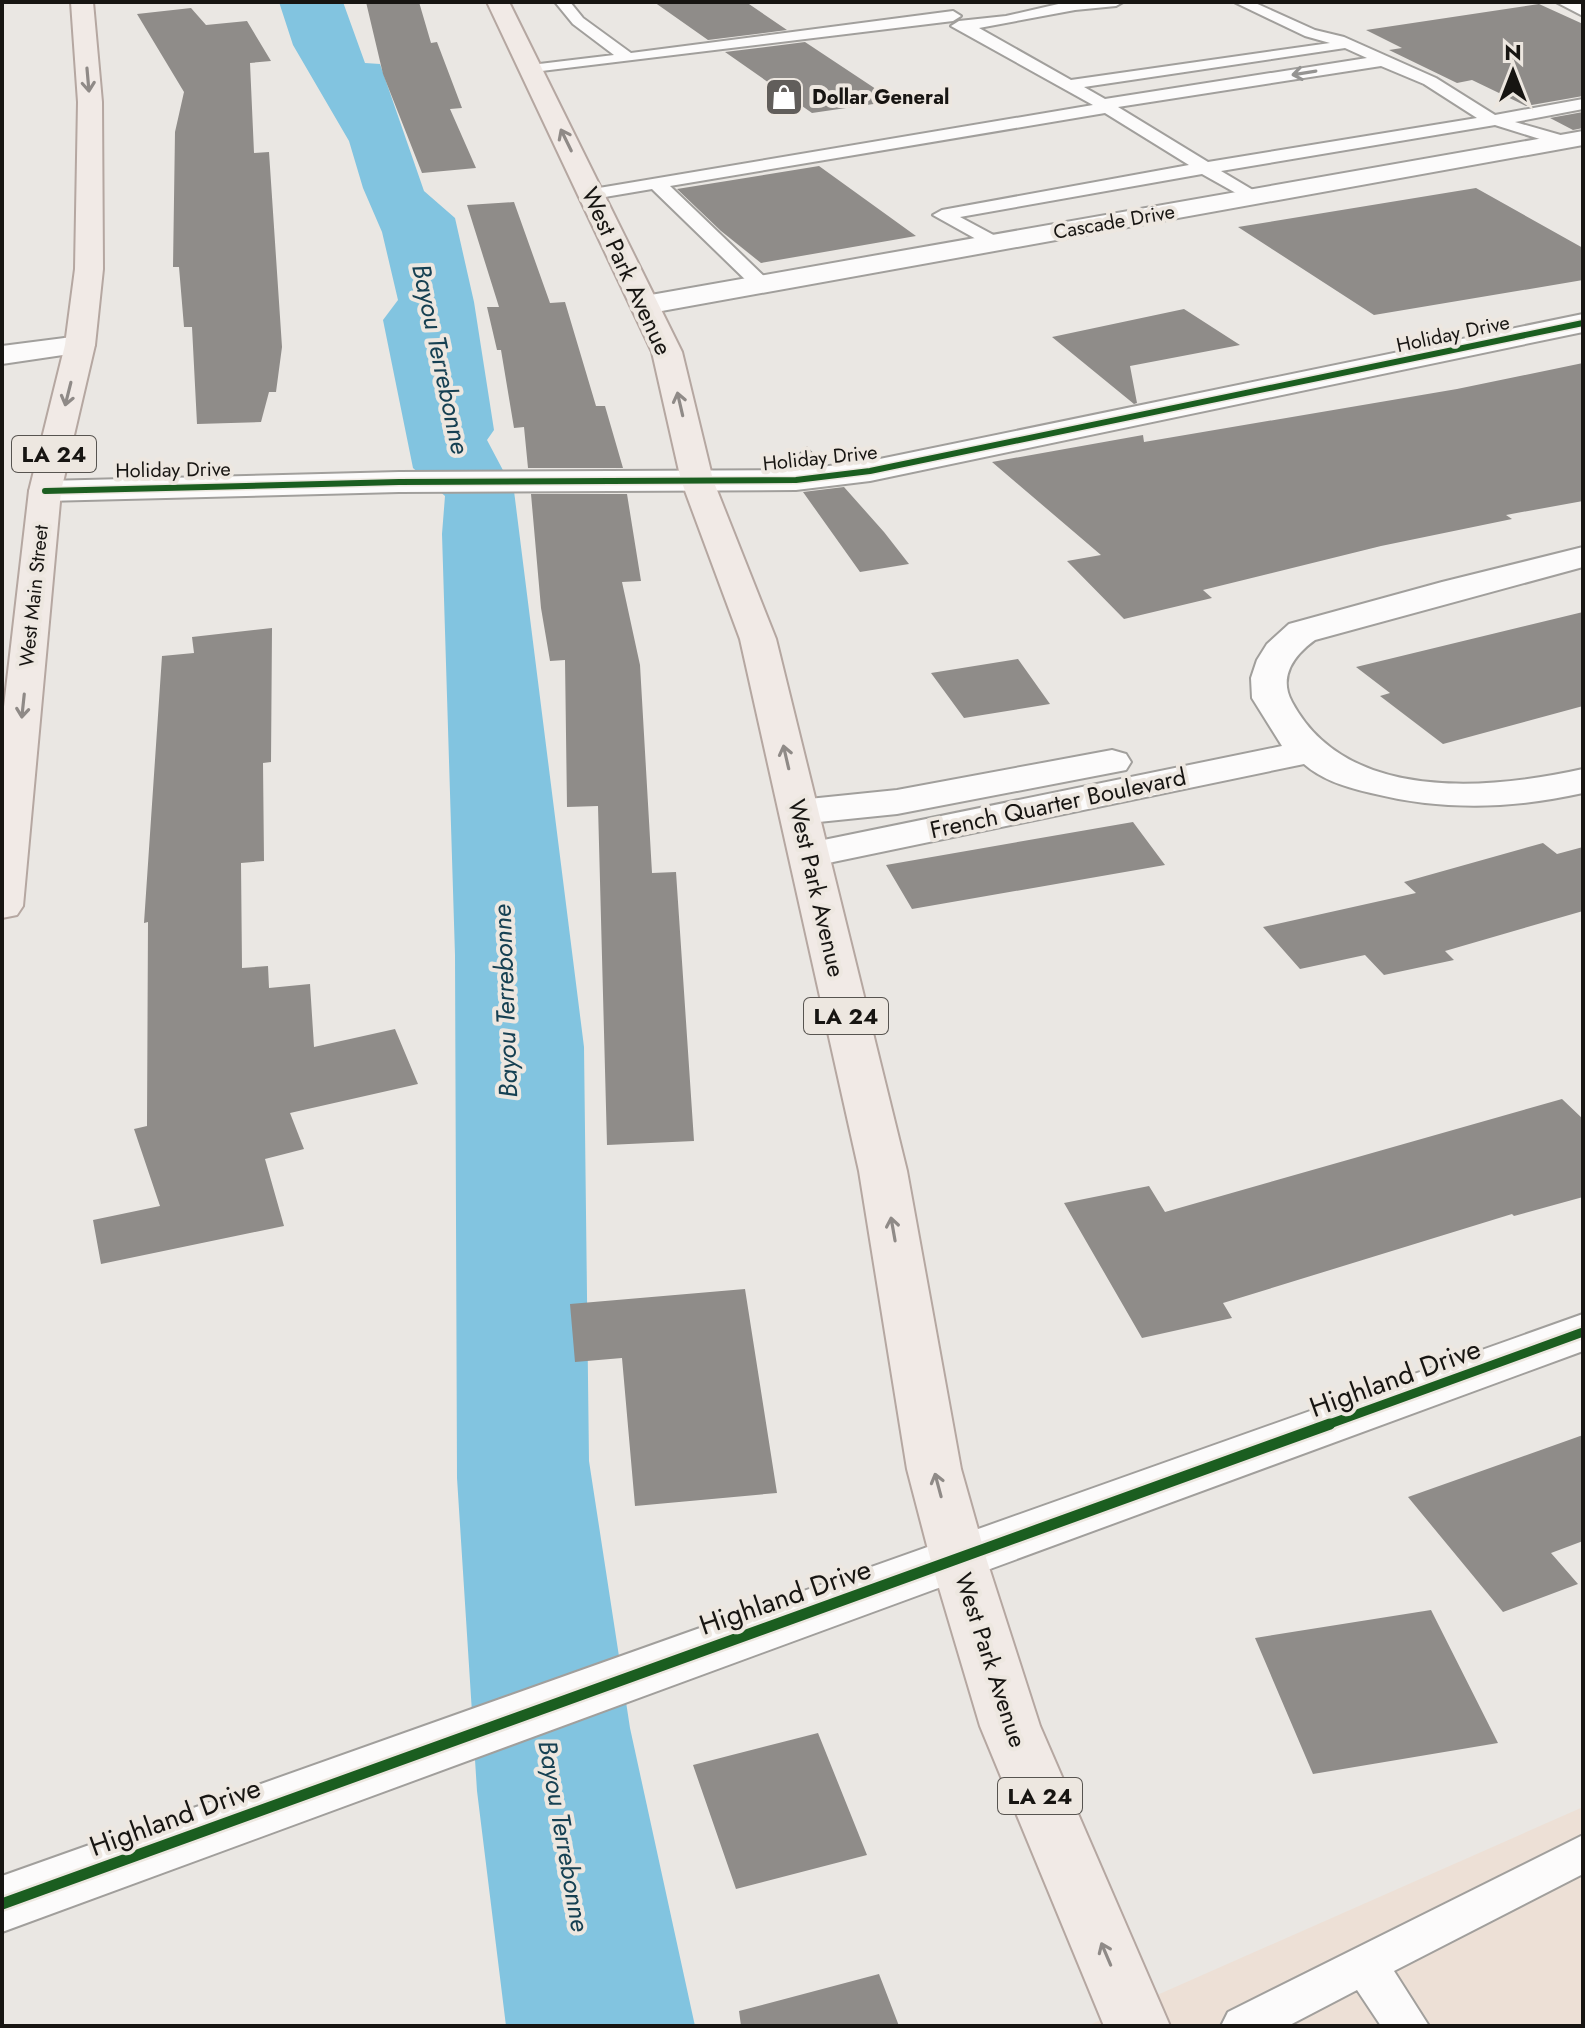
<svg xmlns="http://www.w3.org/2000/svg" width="1585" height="2028" viewBox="0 0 1585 2028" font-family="Jost,sans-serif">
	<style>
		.industrial { fill: #ede0d6 }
		.water { fill: #82c4e0 }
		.building { fill: #8f8c89 }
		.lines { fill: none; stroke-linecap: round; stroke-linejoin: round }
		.lane-casing { stroke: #a19f9c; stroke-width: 4 }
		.street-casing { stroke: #a19f9c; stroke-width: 4 }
		.primary-casing { stroke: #b5a7a1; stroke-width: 4 }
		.lane { fill: #fcfbfb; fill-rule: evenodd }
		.street { fill: #fcfbfb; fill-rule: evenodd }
		.primary { fill: #f1eae6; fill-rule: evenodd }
		.cycleway-far2-casing { stroke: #ede7e0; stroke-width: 9 }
		.cycleway-far1-casing { stroke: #ede7e0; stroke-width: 14 }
		.cycleway-casing { stroke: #ede7e0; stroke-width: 16 }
		.cycleway-far2 { stroke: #1b5e20; stroke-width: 6 }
		.cycleway-far1 { stroke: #1b5e20; stroke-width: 9 }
		.cycleway { stroke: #1b5e20; stroke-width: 11 }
		.oneway { stroke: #959492 }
		.oneway2 { stroke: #8f8a87 }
		.labels { text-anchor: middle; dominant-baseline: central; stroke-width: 8; stroke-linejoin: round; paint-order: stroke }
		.far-poi-label { font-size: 20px; font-weight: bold; fill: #171512; stroke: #ede7e0; text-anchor: start }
		.far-street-label { font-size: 20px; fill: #171512; stroke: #ede7e0 }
		.shield { fill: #ede7e0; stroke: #575450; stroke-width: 2 }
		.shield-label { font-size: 22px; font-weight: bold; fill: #171512 }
		.street-label { font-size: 24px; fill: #171512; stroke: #ede7e0 }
		.water-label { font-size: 26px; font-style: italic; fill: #164052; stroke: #ede7e0 }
		.near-street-label { font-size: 28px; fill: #171512; stroke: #ede7e0 }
	</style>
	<rect width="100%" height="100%" fill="#eae7e3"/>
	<!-- industrial -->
	<path class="industrial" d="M1583,1807V2026H1087Z"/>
	<!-- water -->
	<path class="water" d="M279,2H343L365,63L380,64L424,191L455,218L474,302L494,430L487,440L514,491L584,1047L589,1461L630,1728L695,2026H506L477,1791L457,1478L455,955L442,534L445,496L413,468L383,320L398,300L382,232L363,188L349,141L293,45Z"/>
	<!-- building -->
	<path class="building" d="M366,2H419L431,43L437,42L462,108L450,109L476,168L422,173L383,74Z
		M654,2H746L787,30L708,40Z
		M1539,4L1583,24V96L1526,106L1472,80L1457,83L1389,50L1402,48L1366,30Z
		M191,8L206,25L247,21L271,61L250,63L254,153L269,152L282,347L276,392H269L261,422L197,424L192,327H184L179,267H173L175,132L184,92L137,14Z
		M805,42L894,101L812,113L725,52Z
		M1583,112V128L1573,130L1550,118Z
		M819,166L916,236L761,263L721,231L677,189Z
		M1476,188L1583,248V280L1374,315L1238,227Z
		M514,202L550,303L565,302L596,406H605L623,468H528L524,427L514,428L501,350H497L487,307H499L467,205Z
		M1184,309L1240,345L1130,366L1137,403L1134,404L1052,337Z
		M1583,363V501L1506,515L1512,519L1381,546L1203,590L1212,598L1124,619L1067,561L1101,555L992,462L1143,435L1144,442L1457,389Z
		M807,446L823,464L784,467V466Z
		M844,487L884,532L909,564L860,572L803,492Z
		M531,494H627L641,581L622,582L640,665L652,873L676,872L694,1141L607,1145L598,806L567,807L565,660L550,661L541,608Z
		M1583,612V706L1443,744L1380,696L1390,693L1356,667Z
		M272,628L271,762L263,763L264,861L241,863L242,968L268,966L269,988L310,984L314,1047L395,1029L418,1084L290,1113L304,1149L265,1159L284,1226L101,1264L93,1220L160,1206L134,1129L147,1126L148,922L144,923L162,656L194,653L192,637Z
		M1018,659L1050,704L964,718L931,673Z
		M1133,822L1165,865L912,909L886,865Z
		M1543,843L1557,854L1583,847V911L1445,951L1454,960L1384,975L1365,955L1300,969L1263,927L1416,893L1404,882Z
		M1562,1099L1583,1119V1197L1514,1216L1512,1214L1223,1303L1232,1318L1142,1338L1064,1203L1149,1186L1165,1212Z
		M745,1289L777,1493L635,1506L622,1358L575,1362L570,1304Z
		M1583,1435V1541L1551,1553L1578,1584L1503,1612L1408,1497Z
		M1431,1610L1498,1743L1313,1774L1255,1638Z
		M818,1733L867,1855L736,1889L693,1765Z
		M879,1974L899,2026H741L739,2011Z"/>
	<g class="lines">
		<defs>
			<path id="lane" d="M555,2H570L583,18L631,53L953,11L961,16L953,21L525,73V67L531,65L614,55L573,24Z
				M1067,2H1123L1116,6L1075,10L979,28L1071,80L1330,43L1305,36L1234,2H1253L1315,30L1344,37L1436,78L1495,115L1583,99V109L1515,122L1571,138L1573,142L1565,147L1495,125L1221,171L1258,193L1261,197L1258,201L1252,202L1202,174L960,217L1001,239L1003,243L994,249L933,215L942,210L1189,165L1105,113L670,186L768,280L771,284L768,288H754L652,189L593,199L584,194L593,189L1093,105L951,26L959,21L1006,16ZM1345,48L1367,58L1105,99L1084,87ZM1381,66L1424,84L1477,118L1208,162L1118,107Z
				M1556,2H1575L1583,5V16Z
				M1583,1835V1874L1394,1971L1429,2026H1381L1357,1990L1288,2026H1221L1228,2012Z"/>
			<path id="street" d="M1583,131V145L645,314L635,311L631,305L635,299L645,296Z
				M1583,314V332L870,481L796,490L399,492L45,501L33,498L29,491L33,484L45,481L399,472L796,470L870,461Z
				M80,336L90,339L95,345L90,351L2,364V346Z
				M1583,547V567L1315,640C1294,655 1278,677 1292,702C1346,803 1488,790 1583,769V793C1511,809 1443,811 1371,793C1348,788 1322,780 1304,764L809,867L795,864L789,855L795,846L809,843L1282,746L1252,698L1251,678L1257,660L1267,644L1289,624L1442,582Z
				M1112,750L1126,754L1131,762L1126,770L897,814L799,824L785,820L779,812L785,804L799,800L897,790Z
				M1583,1314V1351L2,1932V1876Z"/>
			<path id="primary" d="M71,2H93L102,102L103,269L95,345L61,491L23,906L17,915L2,918V724L29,491L65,345L75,269L78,102Z
				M487,2H509L682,352L713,480L776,639L907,1171L961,1469L987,1561L1040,1726L1170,2026H1104L980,1726L931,1561L907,1469L859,1171L740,639L681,480L652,352Z"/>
		</defs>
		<!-- lane casing -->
		<use href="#lane" class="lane-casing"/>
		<!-- street casing -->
		<use href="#street" class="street-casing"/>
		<!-- primary casing -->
		<use href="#primary" class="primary-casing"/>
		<!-- lane -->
		<use href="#lane" class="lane"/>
		<!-- street -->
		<use href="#street" class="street"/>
		<!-- primary -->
		<use href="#primary" class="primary"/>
		<defs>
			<path id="cycleway-far2" d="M45,491L399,482L796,480L870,471L1583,323"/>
			<path id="cycleway-far1" d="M1324,1426L1583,1332"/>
			<path id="cycleway" d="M2,1904L1330,1424"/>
		</defs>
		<!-- cycleway-far2 casing -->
		<use href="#cycleway-far2" class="cycleway-far2-casing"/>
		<!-- cycleway-far1 casing -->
		<use href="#cycleway-far1" class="cycleway-far1-casing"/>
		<!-- cycleway casing -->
		<use href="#cycleway" class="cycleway-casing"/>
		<!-- cycleway-far2 -->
		<use href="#cycleway-far2" class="cycleway-far2"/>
		<!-- cycleway-far1 -->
		<use href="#cycleway-far1" class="cycleway-far1"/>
		<!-- cycleway -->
		<use href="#cycleway" class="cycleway"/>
	</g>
	<!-- one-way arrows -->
	<defs><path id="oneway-shaft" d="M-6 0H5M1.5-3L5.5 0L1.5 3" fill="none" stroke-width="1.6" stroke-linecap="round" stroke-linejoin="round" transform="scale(2)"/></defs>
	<use class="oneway" href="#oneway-shaft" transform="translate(1304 73) rotate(171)"/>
	<g class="oneway2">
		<use href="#oneway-shaft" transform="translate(88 80) rotate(85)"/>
		<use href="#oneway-shaft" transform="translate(566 140) rotate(-116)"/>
		<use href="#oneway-shaft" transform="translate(68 394) rotate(104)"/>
		<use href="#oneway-shaft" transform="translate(680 404) rotate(-103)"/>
		<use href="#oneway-shaft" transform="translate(23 706) rotate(96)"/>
		<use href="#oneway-shaft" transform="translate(786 757) rotate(-103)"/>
		<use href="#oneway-shaft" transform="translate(893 1229) rotate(-100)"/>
		<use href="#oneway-shaft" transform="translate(938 1485) rotate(-105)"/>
		<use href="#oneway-shaft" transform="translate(1106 1954) rotate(-113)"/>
	</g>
	<!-- icons -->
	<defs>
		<symbol id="shop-square" viewBox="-11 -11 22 22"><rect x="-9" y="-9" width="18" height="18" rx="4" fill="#615e5b" stroke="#ede7e0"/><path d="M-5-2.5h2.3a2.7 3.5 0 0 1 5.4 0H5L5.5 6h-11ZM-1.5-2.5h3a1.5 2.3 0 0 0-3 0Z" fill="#fff"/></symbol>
	</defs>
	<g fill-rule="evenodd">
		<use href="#shop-square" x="762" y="75" width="44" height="44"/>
	</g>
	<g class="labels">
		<!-- far-poi labels -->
		<g class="far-poi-label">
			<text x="812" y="97">Dollar General</text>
		</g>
		<!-- far-street labels -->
		<g class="far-street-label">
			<text transform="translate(1114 222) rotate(-10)">Cascade Drive</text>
			<text transform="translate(1453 334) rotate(-12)">Holiday Drive</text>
			<text transform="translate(820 458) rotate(-6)">Holiday Drive</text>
			<text transform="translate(173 470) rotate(-1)">Holiday Drive</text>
			<text transform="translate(34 596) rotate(-84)">West Main Street</text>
		</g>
		<!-- shield labels -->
		<g class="shield">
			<rect x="12" y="436" width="84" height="36" rx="6"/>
			<rect x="804" y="998" width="84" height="36" rx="6"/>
			<rect x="998" y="1778" width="84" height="36" rx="6"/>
		</g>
		<g class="shield-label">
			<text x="54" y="454">LA 24</text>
			<text x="846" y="1016">LA 24</text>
			<text x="1040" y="1796">LA 24</text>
		</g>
		<!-- street labels -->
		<g class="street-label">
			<text transform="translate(627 271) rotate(65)">West Park Avenue</text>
			<text transform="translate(1058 803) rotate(-12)">French Quarter Boulevard</text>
			<text transform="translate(817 888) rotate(77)">West Park Avenue</text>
			<text transform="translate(991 1660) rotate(72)">West Park Avenue</text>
		</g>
		<!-- water labels -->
		<g class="water-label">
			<text transform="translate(441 359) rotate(78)">Bayou Terrebonne</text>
			<text transform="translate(505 1001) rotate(-92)">Bayou Terrebonne</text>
			<text transform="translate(564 1836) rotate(80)">Bayou Terrebonne</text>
		</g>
		<!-- near-street labels -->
		<g class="near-street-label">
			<text transform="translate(1395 1378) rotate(-20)">Highland Drive</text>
			<text transform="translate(785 1597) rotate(-19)">Highland Drive</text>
			<text transform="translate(175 1817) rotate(-20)">Highland Drive</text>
		</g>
	</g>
	<!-- border -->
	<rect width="1585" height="2028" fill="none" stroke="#171512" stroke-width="8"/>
	<!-- north arrow -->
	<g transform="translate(1513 72)" stroke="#ede7e0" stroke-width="6" paint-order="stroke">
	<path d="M0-6L14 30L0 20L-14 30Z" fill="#171512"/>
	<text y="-12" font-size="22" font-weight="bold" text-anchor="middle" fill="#171512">N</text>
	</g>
</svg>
